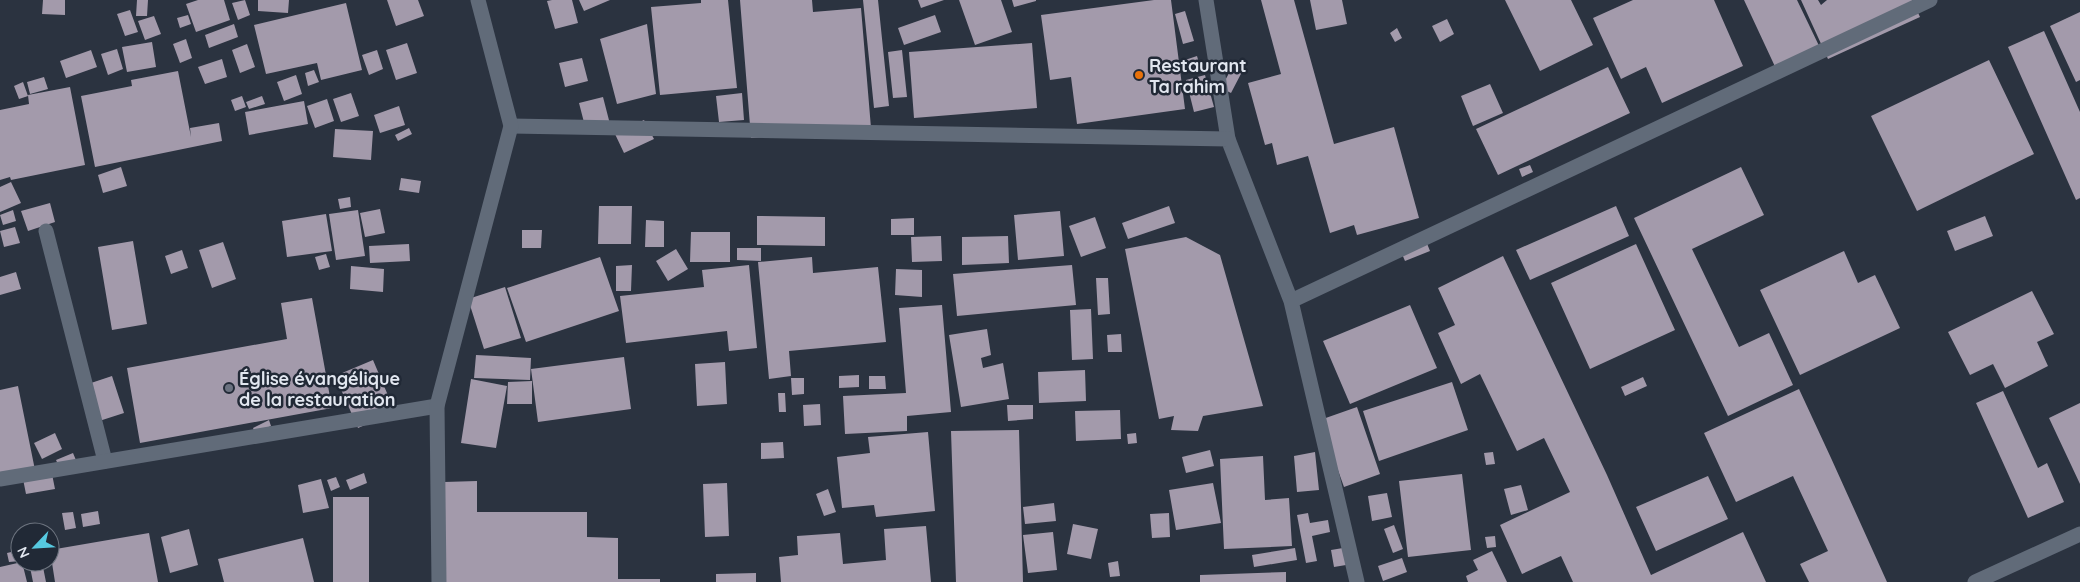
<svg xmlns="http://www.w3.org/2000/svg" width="2080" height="582" viewBox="0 0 2080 582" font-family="Quicksand,sans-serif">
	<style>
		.building { fill: #a39aab }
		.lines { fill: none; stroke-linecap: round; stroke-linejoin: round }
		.service { stroke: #616b79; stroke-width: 15 }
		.minor { stroke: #616b79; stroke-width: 15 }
		.tertiary { stroke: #616b79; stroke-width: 15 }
		.food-dot { fill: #e8710a; stroke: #212936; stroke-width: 2 }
		.worship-dot { fill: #6b7280; stroke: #212936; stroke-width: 2 }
		.labels { text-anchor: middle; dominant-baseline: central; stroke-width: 5; stroke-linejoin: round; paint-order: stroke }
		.poi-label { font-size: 18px; font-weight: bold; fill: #e2e7f0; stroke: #212936; text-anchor: start }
	</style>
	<rect width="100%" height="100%" fill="#2b3340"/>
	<!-- building -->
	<path class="building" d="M43,0H65V15L42,14Z
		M137,0H148L147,16H136Z
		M198,0H224L230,20L196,32L186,4Z
		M245,0L250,15L238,20L232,3Z
		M258,0H289L288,13L258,11Z
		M387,0H418L424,16L396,26Z
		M552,0H572L578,23L555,29L547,1Z
		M579,0H610L584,11Z
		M701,0H728L737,88L660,95L651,7L701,3Z
		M740,0H812L813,12L861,8L871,128L751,138Z
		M863,0H878L889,106L874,108Z
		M918,0H944L921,8Z
		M959,0H1001L1012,32L975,45Z
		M1012,0H1036V1L1014,7Z
		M1154,0H1171L1185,109L1077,124L1071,77L1050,80L1041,15Z
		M1261,0H1294L1334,144L1394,127L1419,218L1357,235L1354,225L1330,233L1308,156L1277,165L1272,143L1265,145L1248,83L1281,74Z
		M1310,0H1342L1347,24L1316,30Z
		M1505,0H1571L1593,45L1540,71Z
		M1633,0H1714L1743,66L1662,103L1646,67L1621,79L1593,18Z
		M1744,0H1797L1822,52L1778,73Z
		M1801,0H1818L1821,5L1827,0H1912L1920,17L1828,59Z
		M346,3L362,70L321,80L317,63L266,74L254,25Z
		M130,10L138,32L125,36L117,14Z
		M1185,11L1194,41L1183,44L1175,14Z
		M2080,12V80L2076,82L2050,26Z
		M188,15L191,24L180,28L177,18Z
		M935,15L941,32L904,45L898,28Z
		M154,16L161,34L145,40L138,21Z
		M1447,19L1454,34L1440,42L1432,26Z
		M234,24L238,37L209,48L205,35Z
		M647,24L656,94L617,104L600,39Z
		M1397,28L1402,38L1395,42L1390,33Z
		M2044,31L2080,112V198L2076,200L2008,47Z
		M186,39L192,58L180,63L173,44Z
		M152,42L156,67L127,72L122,47Z
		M407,43L417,73L396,80L386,50Z
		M1032,43L1037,108L914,118L909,52Z
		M247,44L255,67L240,73L232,50Z
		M117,49L123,69L108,75L101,54Z
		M91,50L97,67L66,78L60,61Z
		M377,50L383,69L369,75L362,55Z
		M902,50L907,97L893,98L888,52Z
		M1197,56L1201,70L1189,73L1185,60Z
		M582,58L588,81L565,87L559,63Z
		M222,59L227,77L205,84L198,67Z
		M1989,60L2034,154L1917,211L1871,116Z
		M1235,62L1244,68L1231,93L1221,88Z
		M1608,67L1630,113L1498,175L1476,129Z
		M314,70L319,82L308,86L305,73Z
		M178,71L191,137L190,128L219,123L222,141L95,167L81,96L132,86L131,80Z
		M296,75L302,94L284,101L277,82Z
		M1205,75L1214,107L1194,112L1186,80Z
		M44,77L48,89L30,94L27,82Z
		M23,82L28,96L19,99L14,86Z
		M1490,84L1503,113L1473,126L1461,96Z
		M70,87L85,165L11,180L10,177L0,180V110L29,104L28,95Z
		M351,93L359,116L341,122L333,99Z
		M742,93L744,120L719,122L716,96Z
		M242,96L246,107L235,111L231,100Z
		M262,96L265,104L249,109L246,102Z
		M603,97L611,128L587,134L579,103Z
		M327,99L334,121L315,128L307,106Z
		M304,101L308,124L249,135L245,112Z
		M399,106L405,125L380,133L374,115Z
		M644,120L654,139L624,153L615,134Z
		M409,128L412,134L398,141L395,135Z
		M335,129L373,131L371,160L333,157Z
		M1530,165L1533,172L1522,177L1519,169Z
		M121,167L127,186L103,193L98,175Z
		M1741,167L1764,215L1692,249L1739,347L1769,333L1793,385L1728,416L1634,218Z
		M401,178L421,181L419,193L399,190Z
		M11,182L21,203L0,212V187Z
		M350,197L351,207L340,209L338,199Z
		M50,203L55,222L28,231L21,211Z
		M599,206H632L631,244H598Z
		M1169,206L1175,223L1128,239L1122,223Z
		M1616,206L1629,236L1530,280L1516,250Z
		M380,209L385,233L365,237L360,213Z
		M13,210L16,221L3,225L0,215Z
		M358,210L365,256L336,260L329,214Z
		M1060,211L1064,256L1018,260L1014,215Z
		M326,214L332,251L287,257L282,221Z
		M757,216L825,217V246L757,245Z
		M1985,216L1993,236L1955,251L1947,231Z
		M1095,217L1106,248L1081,257L1069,226Z
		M914,218V235H891V219Z
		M646,220L664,221V247H645Z
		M15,227L20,243L4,247L0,231Z
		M522,230H542L541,248H522Z
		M691,232H730V262H690Z
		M941,236L942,261L912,262L911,237Z
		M1008,236L1009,263L962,265V237Z
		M1424,236L1430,251L1405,261L1399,247Z
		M1186,237L1220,255L1263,406L1203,416L1198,431L1171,430L1174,416L1159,419L1125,249Z
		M133,241L147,324L112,330L98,247Z
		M223,242L236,279L212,288L199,250Z
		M409,244L410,261L370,263L369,246Z
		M1636,244L1675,330L1590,369L1551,283Z
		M737,248H761V261L737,260Z
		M676,249L688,269L668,281L656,261Z
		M182,250L188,268L171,274L165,256Z
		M1844,251L1858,283L1875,275L1900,328L1800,375L1760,290Z
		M326,254L330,267L319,270L315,257Z
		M1503,256L1607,475L1651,575L1743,532L1766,582H1573L1561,556L1522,574L1500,525L1570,492L1544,438L1517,451L1480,374L1461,384L1438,333L1455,325L1438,288Z
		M600,257L619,311L526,342L507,288Z
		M812,257L813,273L878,267L886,342L789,351L791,376L769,379L758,262Z
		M632,265L631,291H616V266Z
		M749,265L757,348L729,351L727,331L626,343L620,296L704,287L702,270Z
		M1072,265L1076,305L957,316L953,274Z
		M351,266L384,269L383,292L350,289Z
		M896,269L922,270V297L895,295Z
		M16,272L21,289L0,295V277Z
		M1096,278H1108L1110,314L1098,315Z
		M505,287L521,338L484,349L468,299Z
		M2032,291L2054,334L2037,342L2048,366L2005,388L1993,364L1970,375L1948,332Z
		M312,298L332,408L140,443L127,368L287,339L281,303Z
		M942,305L951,412L907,416V431L845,434L843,396L906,393L899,308Z
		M1410,305L1437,368L1350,404L1323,341Z
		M1091,309L1093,359L1072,360L1070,310Z
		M987,329L991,355L981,358L983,368L1003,363L1009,399L961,407L949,335Z
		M1121,334L1122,352H1108L1107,335Z
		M476,355L531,358L530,380L474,378Z
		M624,357L631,409L538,422L531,369Z
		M373,360L395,412L358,428L335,376Z
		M725,362L727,404L697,406L695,364Z
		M1085,370L1086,401L1039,403L1038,372Z
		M859,375V387L839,388V376Z
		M112,376L124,413L93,423L82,386Z
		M869,376H885L886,389H869Z
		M1643,377L1647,386L1625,396L1621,387Z
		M791,378H804V394L792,395Z
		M471,379L507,386L496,448L461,443Z
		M532,381V404H507L508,382Z
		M1452,382L1468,430L1379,461L1363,411Z
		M18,386L35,470L0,477V390Z
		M1799,389L1831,458L1887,582H1809L1800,564L1828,551L1793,476L1736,502L1704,433Z
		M2003,391L2038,468L2047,463L2064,502L2028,518L1976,403Z
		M778,393H785L786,412H779Z
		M2080,403V484L2049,418Z
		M820,404L821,425L804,426L803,405Z
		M1007,405H1033V419L1008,421Z
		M1357,407L1380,474L1344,487L1320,420Z
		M1120,410L1121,439L1076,441L1075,411Z
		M269,420L271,426L255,433L253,428Z
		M1019,430L1023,582H956L951,431Z
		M928,432L935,511L876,517L874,505L842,508L837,457L870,453L868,437Z
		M55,433L62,449L42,459L34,443Z
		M1136,433L1137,443L1128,444L1127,434Z
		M783,442L784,458L761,459V443Z
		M1210,450L1214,466L1186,473L1182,457Z
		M1315,452L1319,490L1297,492L1294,456Z
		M1493,452L1495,464L1486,465L1484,453Z
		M73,453L78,465L62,473L56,460Z
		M1263,456L1265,500L1289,498L1292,546L1224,549L1220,459Z
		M364,473L367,483L350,490L346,480Z
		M52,474L55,489L26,494L23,479Z
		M1462,474L1471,550L1408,557L1399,481Z
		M1708,476L1728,519L1656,551L1636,507Z
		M336,477L340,487L331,491L327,480Z
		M321,479L329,508L303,513L298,485Z
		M477,481V512H587V537L618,538V579H660V582H444V482Z
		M727,483L729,536L705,537L703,484Z
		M1213,483L1221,523L1176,530L1169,490Z
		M1521,485L1528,510L1511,515L1504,489Z
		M828,489L836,512L824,516L816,494Z
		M1387,493L1392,517L1372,521L1368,496Z
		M333,497H369V582H333Z
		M1054,503L1056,521L1025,524L1023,507Z
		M98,511L100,524L83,527L81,514Z
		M73,512L76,528L65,530L62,513Z
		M1169,513L1170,537L1152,538L1150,514Z
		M1308,513L1310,523L1328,520L1330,532L1312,536L1317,561L1306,563L1297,515Z
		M1073,524L1098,529L1091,559L1067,554Z
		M1394,525L1403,549L1393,553L1384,529Z
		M926,526L931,582H781L779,557L798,555L797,536L840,533L843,564L886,560L884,529Z
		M189,529L198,565L170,573L161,537Z
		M1053,532L1057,570L1028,573L1023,535Z
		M149,533L158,582H55L50,550Z
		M1495,536L1496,547L1487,548L1485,537Z
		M303,538L314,582H224L218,559Z
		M1295,548L1297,560L1254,567L1252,555Z
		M1343,548L1346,565L1334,567L1331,550Z
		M20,550V561L9,562L7,553Z
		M1492,551L1507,582H1468L1466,576L1478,570L1473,560Z
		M1402,558L1407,572L1383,581L1378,566Z
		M1118,561L1120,576L1110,577L1108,563Z
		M22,562L27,582H0V567Z
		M29,562H42L46,582H33Z
		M1286,572V582H1200V575Z
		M756,573V582H716V574Z"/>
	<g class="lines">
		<!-- service -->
		<path class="service" d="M1206,0L1228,139
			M46,231L105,461"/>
		<!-- minor -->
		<path class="minor" d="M511,126L1228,139L1291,301L1357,582
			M1291,301L1930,0
			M0,479L437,406
			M1975,582L2080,534"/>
		<!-- tertiary -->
		<path class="tertiary" d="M439,582L437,406L511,126L478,0"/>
	</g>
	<!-- markers -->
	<circle class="food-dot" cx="1139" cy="75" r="5"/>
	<circle class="worship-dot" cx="229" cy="388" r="5"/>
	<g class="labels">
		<!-- poi labels -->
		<g class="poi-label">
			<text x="1149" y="65">Restaurant<tspan x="1149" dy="21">Ta rahim</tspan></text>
			<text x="239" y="378">Église évangélique<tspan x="239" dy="21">de la restauration</tspan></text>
		</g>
	</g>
	<!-- north arrow -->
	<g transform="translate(35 547) rotate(245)"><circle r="24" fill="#212936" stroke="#6e7580"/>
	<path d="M0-4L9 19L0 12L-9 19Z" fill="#56c9e0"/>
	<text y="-8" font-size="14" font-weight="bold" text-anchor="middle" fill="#e2e7f0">N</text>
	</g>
</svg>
